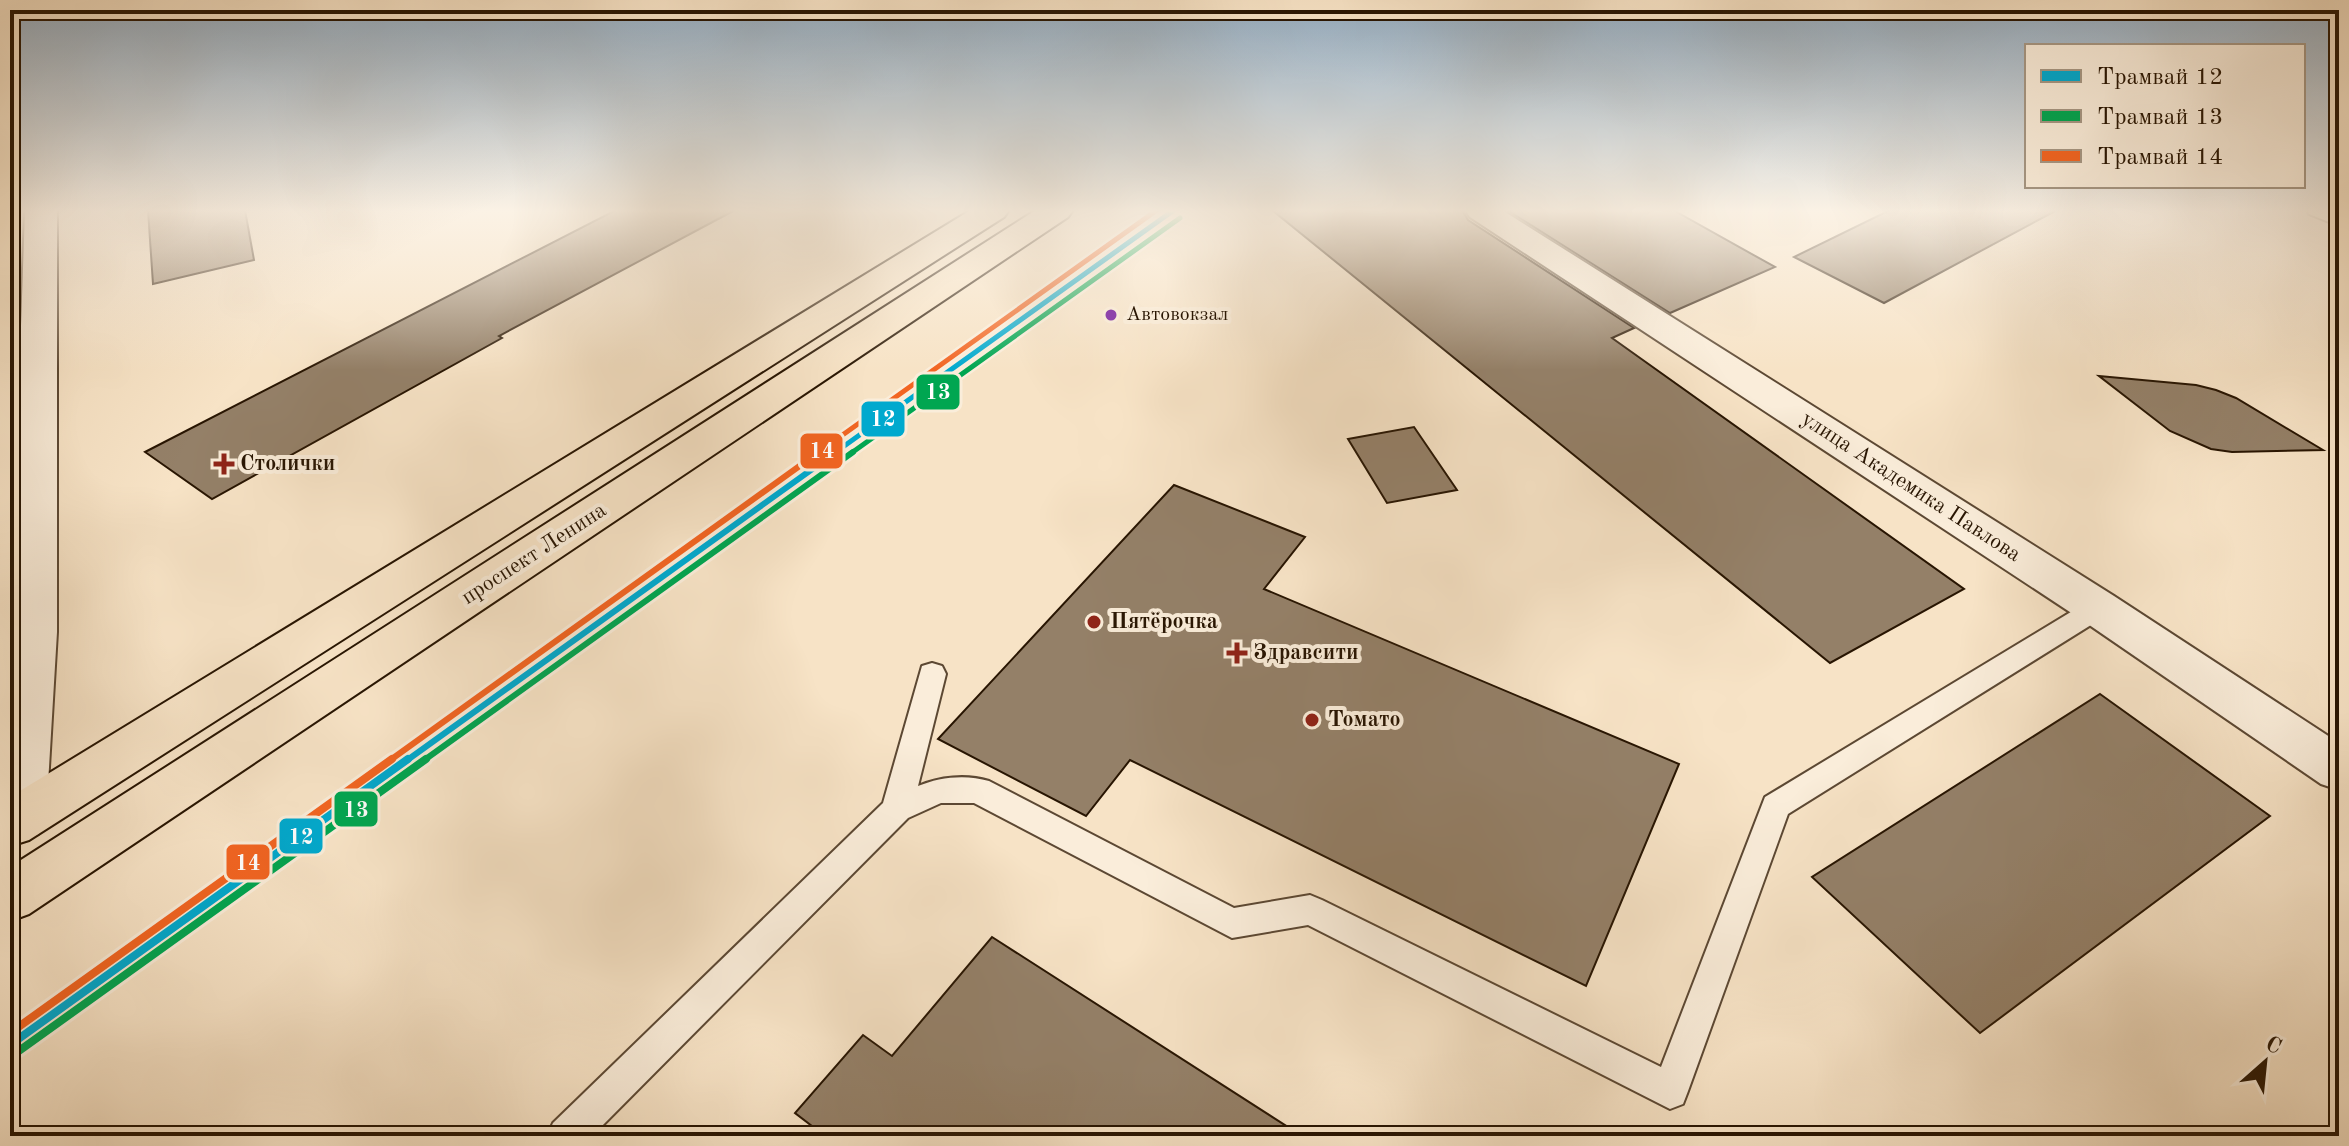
<svg xmlns="http://www.w3.org/2000/svg" width="2349" height="1146" viewBox="0 0 2349 1146" font-family="'Old Standard TT',serif">
	<style>
		.building { fill: #948068; stroke: #281502; stroke-width: 2 }
		.lines { fill: none; stroke-linecap: round; stroke-linejoin: round }
		.service-casing { stroke: #5c4833; stroke-width: 4 }
		.minor-casing { stroke: #5c4833; stroke-width: 4 }
		.primary-casing { stroke: #281502; stroke-width: 4 }
		.service { fill: #faedda; fill-rule: evenodd }
		.minor { fill: #faedda; fill-rule: evenodd }
		.primary { fill: #f7e3c6; fill-rule: evenodd }
		.tram-1-far2-casing { stroke: #faedda; stroke-width: 10 }
		.tram-1-far1-casing { stroke: #faedda; stroke-width: 12 }
		.tram-1-casing { stroke: #faedda; stroke-width: 14 }
		.tram-2-far2-casing { stroke: #faedda; stroke-width: 10 }
		.tram-2-far1-casing { stroke: #faedda; stroke-width: 12 }
		.tram-2-casing { stroke: #faedda; stroke-width: 14 }
		.tram-3-far2-casing { stroke: #faedda; stroke-width: 10 }
		.tram-3-far1-casing { stroke: #faedda; stroke-width: 12 }
		.tram-3-casing { stroke: #faedda; stroke-width: 14 }
		.tram-1-far2 { stroke: #00a9ce; stroke-width: 5 }
		.tram-1-far1 { stroke: #00a9ce; stroke-width: 6 }
		.tram-1 { stroke: #00a9ce; stroke-width: 8 }
		.tram-2-far2 { stroke: #00a651; stroke-width: 5 }
		.tram-2-far1 { stroke: #00a651; stroke-width: 6 }
		.tram-2 { stroke: #00a651; stroke-width: 8 }
		.tram-3-far2 { stroke: #f26522; stroke-width: 5 }
		.tram-3-far1 { stroke: #f26522; stroke-width: 6 }
		.tram-3 { stroke: #f26522; stroke-width: 8 }
		.bus-dot { fill: #8e44ad; stroke: #faedda; stroke-width: 3 }
		.poi-dot { fill: #8f2418; stroke: #faedda; stroke-width: 3 }
		.labels { text-anchor: middle; dominant-baseline: central; stroke-width: 8; stroke-linejoin: round; paint-order: stroke }
		.bus-label { font-size: 20px; fill: #281502; stroke: #faedda; text-anchor: start }
		.poi-label { font-size: 22px; font-weight: bold; fill: #281502; stroke: #faedda; text-anchor: start }
		.street-label { font-size: 22px; fill: #281502; stroke: #faedda }
		.line-badge { stroke: #faedda; stroke-width: 3 }
		.badge-label { font-size: 22px; text-anchor: middle; font-weight: bold; fill: #fff }
	</style>
	<rect width="100%" height="100%" fill="#f7e3c6"/>
	<filter id="stains"><feTurbulence type="fractalNoise" baseFrequency=".0025" numOctaves="4"/><feColorMatrix values="0 0 0 0 .2 0 0 0 0 .09 0 0 0 0 .02 0 0 0 .5 -.17"/></filter>
	<radialGradient id="worn" r=".72"><stop offset=".6" stop-color="#630" stop-opacity="0"/><stop offset="1" stop-color="#630" stop-opacity=".3"/></radialGradient>
	<!-- building -->
	<path class="building" d="M148,210H245L254,260L153,284Z
		M616,210H735L499,336L502,338L212,499L145,452Z
		M1272,210H1462L1468,220L1634,328L1612,338L1964,589L1830,663Z
		M1507,210H1673L1775,267L1670,313Z
		M1890,210H2057L1884,303L1794,257Z
		M2099,376L2196,385L2216,390L2236,398L2323,450L2232,452L2211,449L2170,431Z
		M1414,427L1457,490L1387,503L1348,439Z
		M1174,485L1305,537L1264,589L1679,764L1586,986L1130,760L1086,816L938,739Z
		M2100,694L2270,816L1980,1033L1812,877Z
		M992,937L1302,1136H825L795,1113L863,1035L892,1056Z"/>
	<g class="lines">
		<defs>
			<path id="service" d="M2307,210H2331L2339,213V226L2309,214Z
				M2098,598L2107,601L2111,608L2107,615L1788,814L1688,1091L1683,1104L1670,1109L1308,925L1232,938L974,803H941L908,818L592,1136H547L553,1123L883,803L922,666L932,663L942,666L946,674L918,786C939,777 966,774 989,781L1234,908L1310,895L1322,900L1661,1067L1765,797L2089,601Z"/>
			<path id="minor" d="M25,210H57V632L46,818L38,834L20,840L10,836V643Z
				M1465,210H1502L2114,596L2339,743V790L2321,784L2082,620L1470,217Z"/>
			<path id="primary" d="M971,210H1009L1004,217L29,840L10,846V797Z
				M1036,210H1073L1068,217L29,914L10,921V867Z"/>
		</defs>
		<!-- service casing -->
		<use href="#service" class="service-casing"/>
		<!-- minor casing -->
		<use href="#minor" class="minor-casing"/>
		<!-- primary casing -->
		<use href="#primary" class="primary-casing"/>
		<!-- service -->
		<use href="#service" class="service"/>
		<!-- minor -->
		<use href="#minor" class="minor"/>
		<!-- primary -->
		<use href="#primary" class="primary"/>
		<defs>
			<path id="tram-1-far2" d="M833,454L1174,210"/>
			<path id="tram-1-far1" d="M406,761L836,452"/>
			<path id="tram-1" d="M10,1045L408,759"/>
			<path id="tram-2-far2" d="M850,454L1180,218"/>
			<path id="tram-2-far1" d="M423,761L853,452"/>
			<path id="tram-2" d="M16,1053L426,759"/>
			<path id="tram-3-far2" d="M816,454L1157,210"/>
			<path id="tram-3-far1" d="M389,761L819,452"/>
			<path id="tram-3" d="M10,1033L392,759"/>
		</defs>
		<!-- tram-1-far2 casing -->
		<use href="#tram-1-far2" class="tram-1-far2-casing"/>
		<!-- tram-1-far1 casing -->
		<use href="#tram-1-far1" class="tram-1-far1-casing"/>
		<!-- tram-1 casing -->
		<use href="#tram-1" class="tram-1-casing"/>
		<!-- tram-2-far2 casing -->
		<use href="#tram-2-far2" class="tram-2-far2-casing"/>
		<!-- tram-2-far1 casing -->
		<use href="#tram-2-far1" class="tram-2-far1-casing"/>
		<!-- tram-2 casing -->
		<use href="#tram-2" class="tram-2-casing"/>
		<!-- tram-3-far2 casing -->
		<use href="#tram-3-far2" class="tram-3-far2-casing"/>
		<!-- tram-3-far1 casing -->
		<use href="#tram-3-far1" class="tram-3-far1-casing"/>
		<!-- tram-3 casing -->
		<use href="#tram-3" class="tram-3-casing"/>
		<!-- tram-1-far2 -->
		<use href="#tram-1-far2" class="tram-1-far2"/>
		<!-- tram-1-far1 -->
		<use href="#tram-1-far1" class="tram-1-far1"/>
		<!-- tram-1 -->
		<use href="#tram-1" class="tram-1"/>
		<!-- tram-2-far2 -->
		<use href="#tram-2-far2" class="tram-2-far2"/>
		<!-- tram-2-far1 -->
		<use href="#tram-2-far1" class="tram-2-far1"/>
		<!-- tram-2 -->
		<use href="#tram-2" class="tram-2"/>
		<!-- tram-3-far2 -->
		<use href="#tram-3-far2" class="tram-3-far2"/>
		<!-- tram-3-far1 -->
		<use href="#tram-3-far1" class="tram-3-far1"/>
		<!-- tram-3 -->
		<use href="#tram-3" class="tram-3"/>
	</g>
	<!-- sky -->
	<linearGradient id="sky" x2="0" y2="1"><stop stop-color="#92abc0"/><stop offset="0.57" stop-color="#fbf2e5"/><stop offset="1" stop-color="#fbf2e5" stop-opacity="0"/></linearGradient>
	<rect width="2349" height="370" fill="url(#sky)"/>
	<!-- markers -->
	<circle class="bus-dot" cx="1111" cy="315" r="7"/>
	<g class="poi-dot">
		<path d="M220 452h8v8h8v8h-8v8h-8v-8h-8v-8h8z"/>
		<circle cx="1094" cy="622" r="8"/>
		<path d="M1233 641h8v8h8v8h-8v8h-8v-8h-8v-8h8z"/>
		<circle cx="1312" cy="720" r="8"/>
	</g>
	<g class="labels">
		<!-- bus labels -->
		<g class="bus-label">
			<text x="1126" y="315">Автовокзал</text>
		</g>
		<!-- poi labels -->
		<g class="poi-label">
			<text x="240" y="464">Столички</text>
			<text x="1110" y="622">Пятёрочка</text>
			<text x="1253" y="653">Здравсити</text>
			<text x="1328" y="720">Томато</text>
		</g>
		<!-- street labels -->
		<g class="street-label">
			<text transform="translate(1911 487) rotate(33)">улица Академика Павлова</text>
			<text transform="translate(534 554) rotate(-33)">проспект Ленина</text>
		</g>
	</g>
	<g class="line-badge">
		<rect x="915" y="373" width="46" height="38" rx="8" fill="#00a651"/>
		<rect x="860" y="400" width="46" height="38" rx="8" fill="#00a9ce"/>
		<rect x="799" y="432" width="45" height="38" rx="8" fill="#f26522"/>
		<rect x="333" y="790" width="46" height="38" rx="8" fill="#00a651"/>
		<rect x="278" y="817" width="46" height="38" rx="8" fill="#00a9ce"/>
		<rect x="225" y="843" width="46" height="38" rx="8" fill="#f26522"/>
	</g>
	<g class="badge-label">
		<text x="938" y="399">13</text>
		<text x="883" y="426">12</text>
		<text x="822" y="458">14</text>
		<text x="356" y="817">13</text>
		<text x="301" y="844">12</text>
		<text x="248" y="870">14</text>
	</g>
	<!-- margin -->
	<rect width="2349" height="1146" fill="none" stroke="#f7e3c6" stroke-width="40"/>
	<rect x="12" y="12" width="2325" height="1122" fill="none" stroke="#281502" stroke-width="4"/>
	<rect x="20" y="20" width="2309" height="1106" fill="none" stroke="#281502" stroke-width="2"/>
	<!-- legend -->
	<rect x="2025" y="44" width="280" height="144" fill="#faedda" stroke="#a69784" stroke-width="2"/>
	<rect x="2041" y="70" width="40" height="12" fill="#00a9ce" stroke="#a69784" stroke-width="2"/>
	<text x="2097" y="84" font-size="24" fill="#281502">Трамвай 12</text>
	<rect x="2041" y="110" width="40" height="12" fill="#00a651" stroke="#a69784" stroke-width="2"/>
	<text x="2097" y="124" font-size="24" fill="#281502">Трамвай 13</text>
	<rect x="2041" y="150" width="40" height="12" fill="#f26522" stroke="#a69784" stroke-width="2"/>
	<text x="2097" y="164" font-size="24" fill="#281502">Трамвай 14</text>
	<!-- north arrow -->
	<g transform="translate(2265 1062) rotate(27)" stroke="#faedda" stroke-width="6" paint-order="stroke">
	<path d="M0-6L14 30L0 20L-14 30Z" fill="#281502"/>
	<text y="-12" font-size="22" font-weight="bold" text-anchor="middle" fill="#281502">С</text>
	</g>
	<rect width="100%" height="100%" filter="url(#stains)"/>
	<rect width="100%" height="100%" fill="url(#worn)"/>
</svg>
